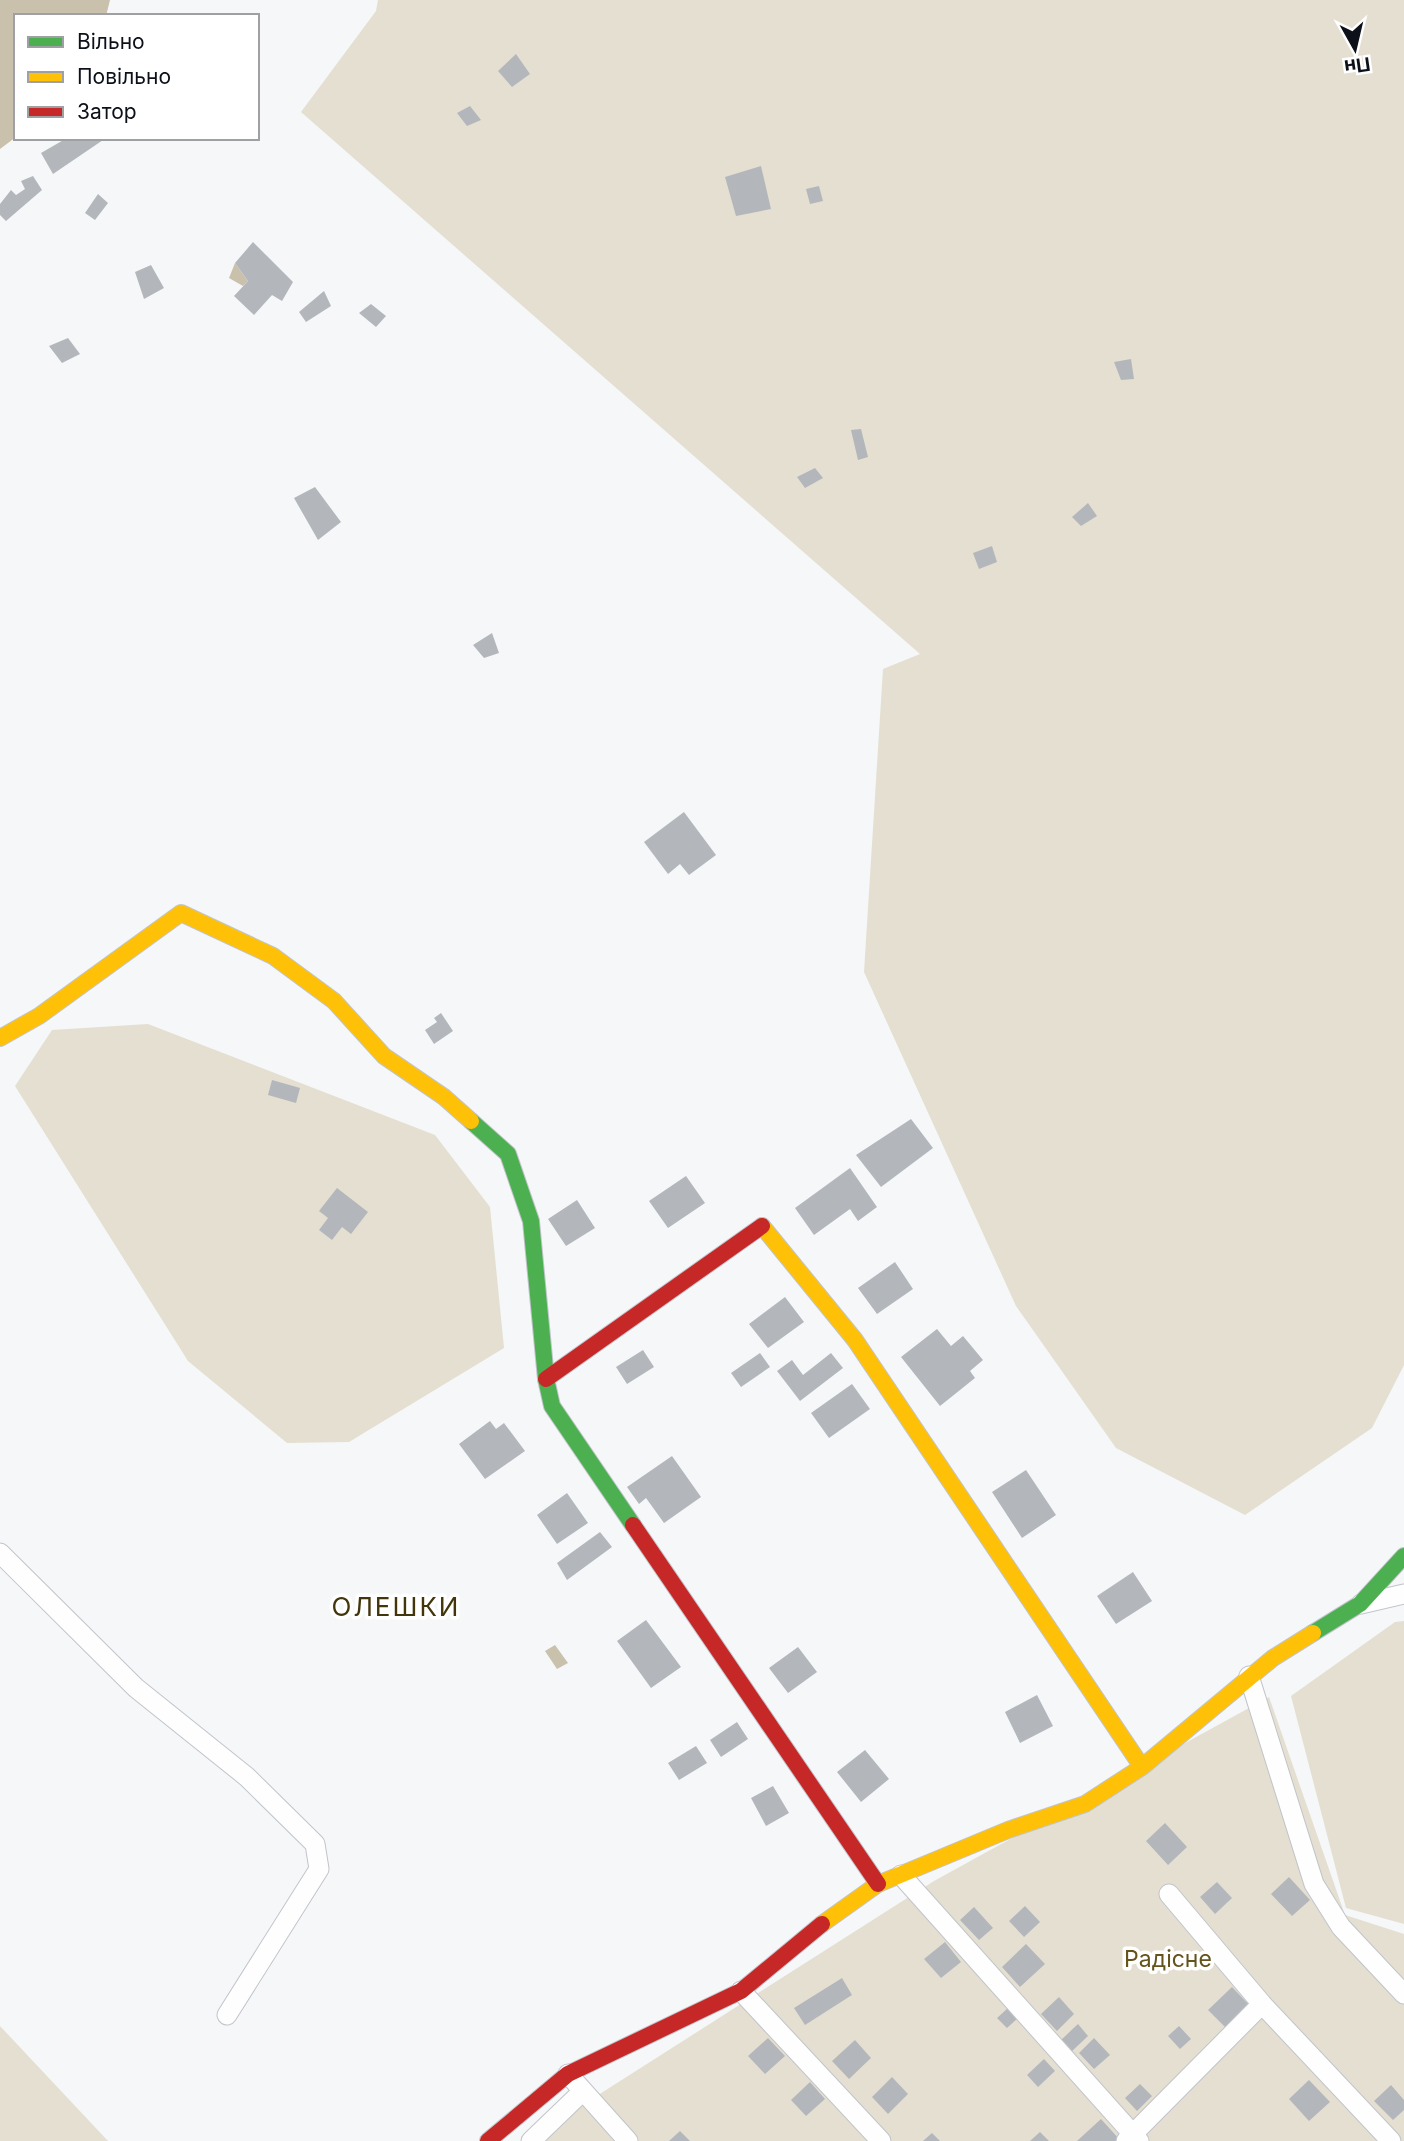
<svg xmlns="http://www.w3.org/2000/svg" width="1404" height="2141" viewBox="0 0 1404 2141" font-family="Inter,sans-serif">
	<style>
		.green { fill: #e4dfd0 }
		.water { fill: #c9c1ac }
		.building { fill: #b3b7bc }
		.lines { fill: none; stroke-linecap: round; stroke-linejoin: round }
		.street-casing { stroke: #c1c4ca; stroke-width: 21 }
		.fast-casing { stroke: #c1c4ca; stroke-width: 18 }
		.slow-casing { stroke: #c1c4ca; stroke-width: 18 }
		.jam-casing { stroke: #c1c4ca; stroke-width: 18 }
		.street { stroke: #fefefe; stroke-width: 19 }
		.fast { stroke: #4caf50; stroke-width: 16 }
		.slow { stroke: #ffc107; stroke-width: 16 }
		.jam { stroke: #c62828; stroke-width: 16 }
		.labels { text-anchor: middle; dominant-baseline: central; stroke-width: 7; stroke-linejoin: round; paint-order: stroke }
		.park-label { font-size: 23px; fill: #65531c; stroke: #fff }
		.quarter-label { font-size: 26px; letter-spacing: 2px; fill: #43360c; stroke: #fff }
	</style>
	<rect width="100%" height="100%" fill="#f5f7f9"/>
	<!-- green -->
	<path class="green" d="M378,0H1404V1365L1372,1428L1245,1515L1116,1448L1016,1306L864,972L883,669L920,654L301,112L376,11Z
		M148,1024L435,1135L490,1207L504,1348L349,1442L287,1443L188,1361L15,1086L52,1030Z
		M1404,1621V1924L1346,1908L1291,1696L1395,1622Z
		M1269,1697L1345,1915L1404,1934V2141H526L934,1881Z
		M0,2026L108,2141H0Z"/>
	<!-- water -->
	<path class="water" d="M0,0H110L106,16H16V137L0,149Z
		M235,263L248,281L243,286L229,278Z
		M555,1645L568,1663L557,1669L545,1651Z"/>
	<!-- building -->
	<path class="building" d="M516,54L530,74L512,87L498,71Z
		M470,106L481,120L467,126L457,113Z
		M67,138H106L53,174L41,153Z
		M761,166L771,209L736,216L725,177Z
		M33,176L42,190L6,221L0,215V204L11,190L16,195L25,189L21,181Z
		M819,186L823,201L810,204L806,189Z
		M98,194L108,203L95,220L85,213Z
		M253,242L293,282L282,301L272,295L254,315L234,296L248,281L235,263Z
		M151,265L164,288L144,299L135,272Z
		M324,291L331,306L306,322L299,312Z
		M371,304L386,316L376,327L359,313Z
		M68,338L80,354L62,363L49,346Z
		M1131,359L1134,379L1121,380L1114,362Z
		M861,429L868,457L858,460L851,430Z
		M815,468L823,478L805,488L797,477Z
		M315,487L341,522L318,540L294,498Z
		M1088,503L1097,516L1081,526L1072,517Z
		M992,546L997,562L979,569L973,553Z
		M492,633L499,653L484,658L473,645Z
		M684,812L716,855L689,875L680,864L668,874L644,842Z
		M441,1013L453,1031L434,1044L425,1030L437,1022L434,1018Z
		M272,1080L300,1088L296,1103L268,1095Z
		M911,1119L933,1148L881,1187L856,1155Z
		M850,1168L877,1207L858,1221L850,1209L814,1235L795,1208Z
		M686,1176L705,1203L668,1228L649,1201Z
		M337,1188L368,1212L351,1234L342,1227L332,1240L319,1230L328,1218L319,1211Z
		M577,1200L595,1228L566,1246L548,1219Z
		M895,1262L913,1289L877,1314L858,1288Z
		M785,1297L804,1322L768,1348L749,1324Z
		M937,1329L951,1346L963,1336L983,1360L970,1371L975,1378L940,1406L901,1357Z
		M643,1350L654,1367L627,1384L616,1367Z
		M760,1353L770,1367L741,1387L731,1373Z
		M831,1353L843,1368L800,1401L777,1371L792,1360L803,1375Z
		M852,1384L870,1409L829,1438L811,1413Z
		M490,1421L496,1429L504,1423L525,1451L485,1479L459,1444Z
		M672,1456L701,1497L664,1523L646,1498L639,1504L627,1487Z
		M1026,1470L1056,1515L1022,1538L992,1492Z
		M567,1493L588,1523L557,1544L537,1515Z
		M600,1532L612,1547L567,1580L557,1563Z
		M1133,1572L1152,1601L1116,1624L1097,1596Z
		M646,1620L681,1667L651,1688L617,1641Z
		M798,1647L817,1672L788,1693L769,1668Z
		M1037,1695L1053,1726L1020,1743L1005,1712Z
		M737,1722L748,1739L721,1757L710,1740Z
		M696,1746L707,1763L679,1780L668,1763Z
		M865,1750L889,1779L861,1802L837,1772Z
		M773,1786L789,1813L766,1826L751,1798Z
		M1165,1823L1187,1847L1168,1865L1146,1841Z
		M1289,1877L1310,1900L1292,1916L1271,1894Z
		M1217,1882L1232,1898L1215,1914L1200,1897Z
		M1025,1906L1040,1922L1024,1937L1009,1921Z
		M974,1907L993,1928L979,1940L960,1920Z
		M945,1942L961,1962L941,1978L924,1959Z
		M1026,1944L1045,1964L1020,1987L1002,1967Z
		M842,1978L852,1995L805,2025L794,2008Z
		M1232,1987L1252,2008L1228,2030L1208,2010Z
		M1059,1997L1074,2014L1057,2031L1041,2014Z
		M1008,2008L1018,2018L1007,2028L997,2018Z
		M1078,2024L1088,2036L1071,2052L1060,2041Z
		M1179,2026L1191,2039L1180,2049L1168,2036Z
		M768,2038L785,2056L765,2074L748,2056Z
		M1094,2038L1110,2055L1094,2069L1079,2053Z
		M855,2040L871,2058L849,2079L832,2061Z
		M1044,2059L1055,2071L1038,2087L1027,2075Z
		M892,2077L908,2094L888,2114L872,2097Z
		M1309,2080L1330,2102L1309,2121L1289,2099Z
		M810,2082L825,2099L806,2116L791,2100Z
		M1140,2084L1152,2096L1137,2111L1125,2098Z
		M1391,2085L1404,2100V2110L1393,2120L1374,2101Z
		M1101,2119L1121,2141H1077Z
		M680,2131L690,2141H669Z
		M1040,2132L1049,2141H1030Z
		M932,2133L940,2141H923Z"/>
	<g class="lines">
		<defs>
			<path id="street" d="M0,1553L136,1688L247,1777L315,1844L319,1869L227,2015
				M1361,1604L1404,1594
				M1249,1676L1314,1884L1341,1927L1404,1994
				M901,1875L1139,2141
				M1169,1894L1262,2004L1391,2141
				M741,1991L881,2141
				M568,2074L628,2141
				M531,2141L583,2091
				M1126,2141L1262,2004"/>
			<path id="fast" d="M471,1121L508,1154L531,1221L546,1379L552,1406L633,1525
				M1313,1633L1360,1604L1404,1556"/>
			<path id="slow" d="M0,1038L39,1016L181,913L273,956L334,1001L384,1056L444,1097L471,1121
				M762,1226L855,1340L1142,1767
				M822,1924L878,1884L1008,1830L1085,1804L1142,1767L1273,1658L1313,1633"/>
			<path id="jam" d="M546,1379L762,1226
				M633,1525L878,1884
				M488,2141L568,2074L741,1991L822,1924"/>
		</defs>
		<!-- street casing -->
		<use href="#street" class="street-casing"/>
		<!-- fast casing -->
		<use href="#fast" class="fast-casing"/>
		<!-- slow casing -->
		<use href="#slow" class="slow-casing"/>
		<!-- jam casing -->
		<use href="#jam" class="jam-casing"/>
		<!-- street -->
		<use href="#street" class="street"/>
		<!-- fast -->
		<use href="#fast" class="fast"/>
		<!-- slow -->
		<use href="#slow" class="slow"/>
		<!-- jam -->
		<use href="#jam" class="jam"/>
	</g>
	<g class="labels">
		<!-- park labels -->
		<g class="park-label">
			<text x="1168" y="1959">Радісне</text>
		</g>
		<!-- quarter labels -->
		<g class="quarter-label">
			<text x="396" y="1606">ОЛЕШКИ</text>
		</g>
	</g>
	<!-- legend -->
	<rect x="14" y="14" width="245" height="126" fill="#ffffff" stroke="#9ea0a3" stroke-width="2"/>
	<rect x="28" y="37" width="35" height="10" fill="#4caf50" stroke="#9ea0a3" stroke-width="2"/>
	<text x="77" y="49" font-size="21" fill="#0c1119">Вільно</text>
	<rect x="28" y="72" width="35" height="10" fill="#ffc107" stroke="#9ea0a3" stroke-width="2"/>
	<text x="77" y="84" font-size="21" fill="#0c1119">Повільно</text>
	<rect x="28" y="107" width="35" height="10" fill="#c62828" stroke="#9ea0a3" stroke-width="2"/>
	<text x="77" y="119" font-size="21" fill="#0c1119">Затор</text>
	<!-- north arrow -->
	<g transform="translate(1355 49) rotate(172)" stroke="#ffffff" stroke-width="5" paint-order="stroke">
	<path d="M0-5L12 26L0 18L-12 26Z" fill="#0c1119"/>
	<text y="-10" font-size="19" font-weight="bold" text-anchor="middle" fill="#0c1119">Пн</text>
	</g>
</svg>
